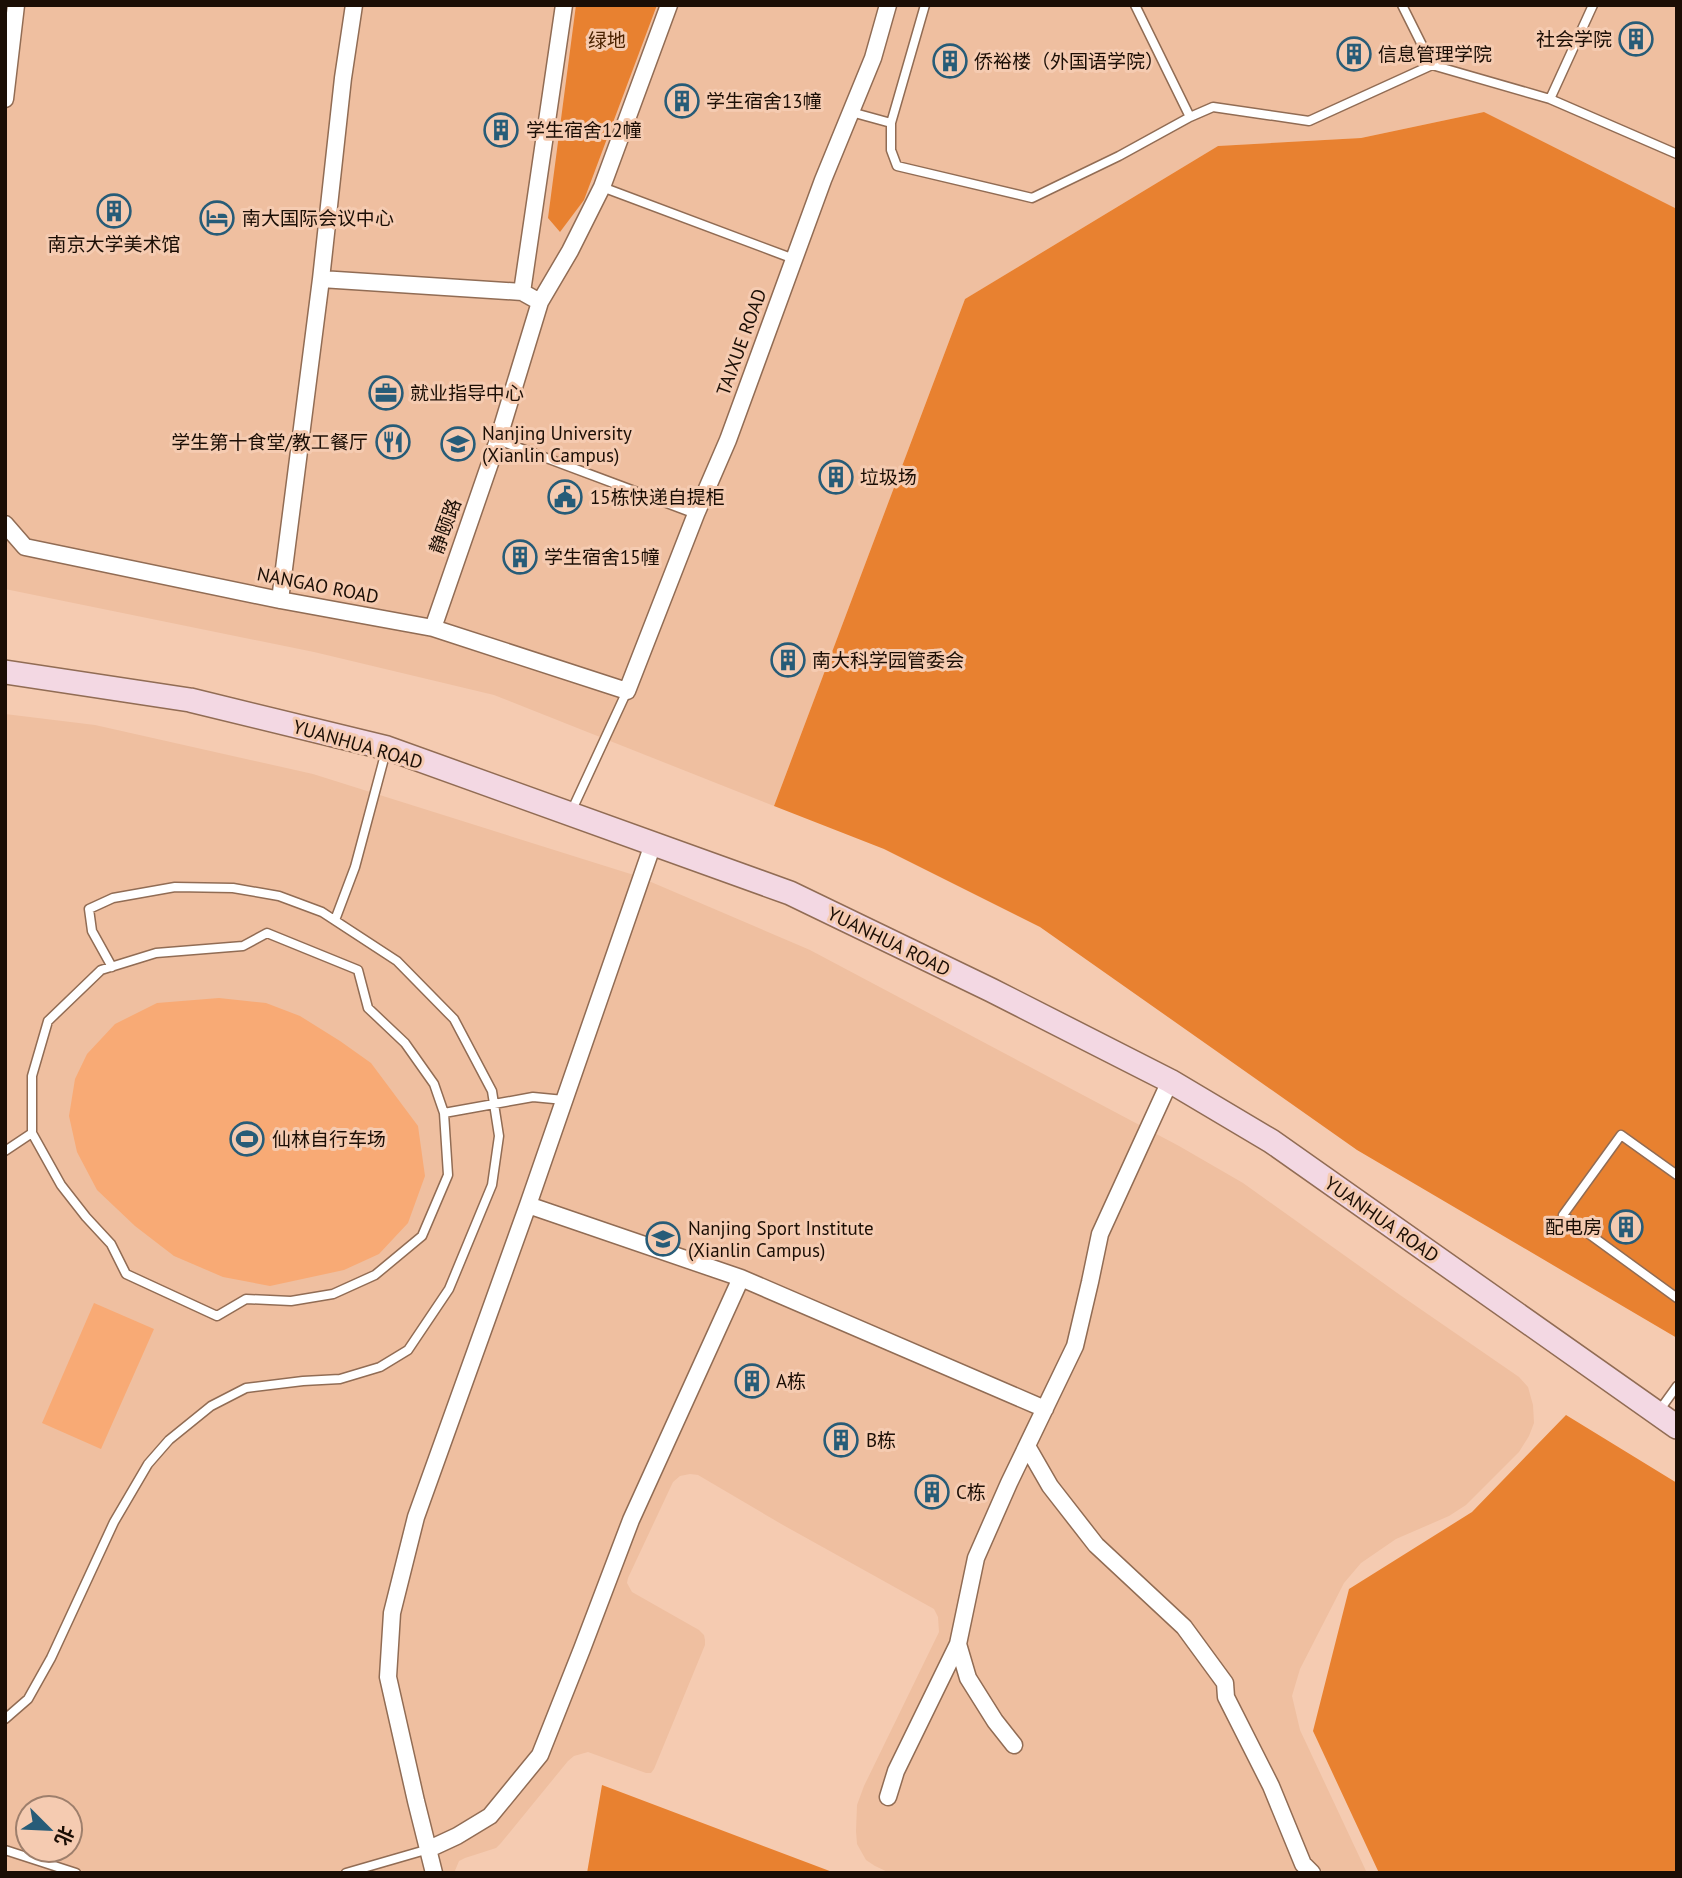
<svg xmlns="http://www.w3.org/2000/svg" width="1682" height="1878" viewBox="0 0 1682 1878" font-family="'PT Sans','Noto Sans SC',sans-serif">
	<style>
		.built { fill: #efbfa0; fill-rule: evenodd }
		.green { fill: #f8aa75 }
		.forest { fill: #e88130 }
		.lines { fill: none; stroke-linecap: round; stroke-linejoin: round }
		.lane-casing { stroke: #916c54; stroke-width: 11 }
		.street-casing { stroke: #916c54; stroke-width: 19 }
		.secondary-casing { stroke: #916c54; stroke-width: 26 }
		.lane { stroke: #fff; stroke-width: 8 }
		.street { stroke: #fff; stroke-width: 16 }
		.secondary { stroke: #f3d8e3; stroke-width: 23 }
		.labels { text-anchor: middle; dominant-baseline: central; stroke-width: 6; stroke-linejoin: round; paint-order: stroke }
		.poi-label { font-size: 19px; fill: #1b0e05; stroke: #f5cbb1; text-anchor: start }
		.park-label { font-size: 19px; fill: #4a2201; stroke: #f5cbb1 }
		.street-label { font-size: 19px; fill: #1b0e05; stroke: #f5cbb1 }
	</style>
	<rect width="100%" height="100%" fill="#f5cbb1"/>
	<!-- built -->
	<path class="built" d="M5,5H1677V209L1484,112L1361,138L1218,146L965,299L774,806L494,695L314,652L5,589Z
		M5,714L95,725L313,774L637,876L810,950L1179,1146L1243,1183L1400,1295L1519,1377L1528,1387L1533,1405L1534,1423L1529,1436L1519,1452L1466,1505L1449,1516L1396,1539L1361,1563L1344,1583L1300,1669L1292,1696L1300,1730L1367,1873H890L875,1866L866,1860L857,1844L856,1831L857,1805L864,1786L939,1632L938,1617L934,1609L783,1525L698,1475L690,1474L680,1476L673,1482L628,1578L627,1583L632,1592L699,1630L704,1635L705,1640V1645L654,1769L651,1773H646L588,1752L574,1756L568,1761L501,1843L496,1848L465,1858L459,1861L454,1873H5ZM28,1808H70V1850H28Z"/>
	<!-- green -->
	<path class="green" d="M219,998L266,1003L300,1016L340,1041L371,1063L418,1126L425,1176L408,1223L379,1254L344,1270L270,1286L223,1277L174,1256L135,1226L97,1190L77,1152L69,1116L75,1079L87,1054L115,1024L157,1003Z
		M94,1303L154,1329L101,1449L42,1423Z"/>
	<!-- forest -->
	<path class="forest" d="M576,5H657L584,200L560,232L548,218Z
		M1484,112L1677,209V1338L1357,1150L1040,927L884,849L774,806L965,299L1218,146L1361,138Z
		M1566,1415L1677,1483V1873H1379L1313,1731L1349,1589L1472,1512Z
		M602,1785L835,1873H587Z"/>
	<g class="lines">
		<defs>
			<path id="lane" d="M1432,65L1550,99L1593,5
				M1550,99L1677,154
				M851,112L891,123L925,5
				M1190,117L1213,107L1309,121L1432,65L1402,5
				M891,123V150L897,166L1032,198L1119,156L1190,117L1135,5
				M602,187L794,259
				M498,440L696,514
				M571,812L627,691
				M335,920L355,867L386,751
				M267,933L358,970L368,1008L405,1043L434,1084L444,1113L448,1175L422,1236L375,1275L333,1294L291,1301L246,1299L217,1316L126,1274L111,1244L86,1217L61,1185L32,1133V1076L48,1021L101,970L156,953L243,946Z
				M444,1113L533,1097L564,1100
				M5,1151L32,1133
				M1677,1175L1621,1135L1563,1215L1677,1298
				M1659,1411L1677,1386
				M5,1719L28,1699L51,1658L114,1522L148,1464L169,1440L211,1406L246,1388L303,1381L340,1379L380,1367L408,1350L449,1289L492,1185L499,1136L492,1091L454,1019L397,961L322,912L279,896L233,888L175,887L113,898L89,909L92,931L112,967
				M5,1850L76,1873
				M346,1873L429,1849"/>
			<path id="street" d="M354,5L343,78L321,279L522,292
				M5,99L16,5
				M540,302L570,251L602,187L669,5
				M5,524L25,547L280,600L433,628L627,691L696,514L728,440L823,180L873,58L888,5
				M280,600L321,279
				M433,628L498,440L540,302L522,292L564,5
				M528,1205L741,1278L1045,1409
				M1027,1446L1050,1486L1096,1545L1184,1627L1225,1683L1226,1697L1271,1786L1303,1864L1312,1873
				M958,1644L968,1678L995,1721L1014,1745
				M888,1797L896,1771L958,1644L976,1558L1009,1483L1075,1346L1090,1282L1100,1234L1170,1081
				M429,1849L457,1836L490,1816L540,1755L582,1649L631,1520L741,1278
				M434,1873L416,1801L388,1677L392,1613L416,1517L528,1205L653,844"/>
			<path id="secondary" d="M5,672L190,700L387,748L790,893L991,990L1170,1081L1271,1141L1677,1427"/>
		</defs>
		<!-- lane casing -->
		<use href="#lane" class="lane-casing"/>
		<!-- street casing -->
		<use href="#street" class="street-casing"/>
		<!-- secondary casing -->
		<use href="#secondary" class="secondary-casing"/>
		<!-- lane -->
		<use href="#lane" class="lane"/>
		<!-- street -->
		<use href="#street" class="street"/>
		<!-- secondary -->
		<use href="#secondary" class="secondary"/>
	</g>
	<!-- icons -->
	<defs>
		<symbol id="building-ring" viewBox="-11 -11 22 22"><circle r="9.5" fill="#f5cbb1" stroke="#275c78" stroke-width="1.5"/><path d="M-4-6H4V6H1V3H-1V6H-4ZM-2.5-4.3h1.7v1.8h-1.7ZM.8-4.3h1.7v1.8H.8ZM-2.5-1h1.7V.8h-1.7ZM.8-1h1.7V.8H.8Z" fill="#275c78"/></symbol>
		<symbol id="hotel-ring" viewBox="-11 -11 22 22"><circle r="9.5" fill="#f5cbb1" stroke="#275c78" stroke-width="1.5"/><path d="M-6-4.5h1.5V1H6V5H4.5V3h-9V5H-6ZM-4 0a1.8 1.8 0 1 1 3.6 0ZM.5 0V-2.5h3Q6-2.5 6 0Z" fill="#275c78"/></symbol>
		<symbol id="office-ring" viewBox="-11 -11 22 22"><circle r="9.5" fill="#f5cbb1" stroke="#275c78" stroke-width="1.5"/><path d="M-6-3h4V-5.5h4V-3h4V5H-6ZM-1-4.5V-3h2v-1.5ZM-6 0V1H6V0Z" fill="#275c78"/></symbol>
		<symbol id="restaurant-ring" viewBox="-11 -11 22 22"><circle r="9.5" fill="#f5cbb1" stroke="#275c78" stroke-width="1.5"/><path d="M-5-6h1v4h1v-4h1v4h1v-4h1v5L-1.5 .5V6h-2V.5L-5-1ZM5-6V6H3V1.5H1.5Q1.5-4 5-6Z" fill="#275c78"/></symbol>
		<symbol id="university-ring" viewBox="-11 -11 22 22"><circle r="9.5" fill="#f5cbb1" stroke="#275c78" stroke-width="1.5"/><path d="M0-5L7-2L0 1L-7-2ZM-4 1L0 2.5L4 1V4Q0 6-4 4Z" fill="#275c78"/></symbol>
		<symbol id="civic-ring" viewBox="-11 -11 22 22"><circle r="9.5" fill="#f5cbb1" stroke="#275c78" stroke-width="1.5"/><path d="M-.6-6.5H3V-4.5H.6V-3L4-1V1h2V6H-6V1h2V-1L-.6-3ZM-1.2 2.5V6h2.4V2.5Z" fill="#275c78"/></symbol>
		<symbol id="stadium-ring" viewBox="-11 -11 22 22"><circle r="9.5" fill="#f5cbb1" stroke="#275c78" stroke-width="1.5"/><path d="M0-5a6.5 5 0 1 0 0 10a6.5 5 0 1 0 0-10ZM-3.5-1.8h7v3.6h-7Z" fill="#275c78"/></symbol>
	</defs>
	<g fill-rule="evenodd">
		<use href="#building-ring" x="1617" y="20" width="38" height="38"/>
		<use href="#building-ring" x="1335" y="35" width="38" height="38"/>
		<use href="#building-ring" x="931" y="42" width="38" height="38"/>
		<use href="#building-ring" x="663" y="82" width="38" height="38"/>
		<use href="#building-ring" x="482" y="111" width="38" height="38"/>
		<use href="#building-ring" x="95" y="192" width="38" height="38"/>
		<use href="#hotel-ring" x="198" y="199" width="38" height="38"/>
		<use href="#office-ring" x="367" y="374" width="38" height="38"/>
		<use href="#restaurant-ring" x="374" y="423" width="38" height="38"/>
		<use href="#university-ring" x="439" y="425" width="38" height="38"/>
		<use href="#building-ring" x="817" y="458" width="38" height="38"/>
		<use href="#civic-ring" x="546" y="478" width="38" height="38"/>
		<use href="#building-ring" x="501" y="538" width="38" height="38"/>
		<use href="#building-ring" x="769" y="641" width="38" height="38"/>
		<use href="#stadium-ring" x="228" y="1120" width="38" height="38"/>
		<use href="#building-ring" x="1607" y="1208" width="38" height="38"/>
		<use href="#university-ring" x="644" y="1220" width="38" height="38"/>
		<use href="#building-ring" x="733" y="1362" width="38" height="38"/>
		<use href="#building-ring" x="822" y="1421" width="38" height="38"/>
		<use href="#building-ring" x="913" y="1473" width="38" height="38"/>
	</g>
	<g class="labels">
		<!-- poi labels -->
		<g class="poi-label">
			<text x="1612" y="39" text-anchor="end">社会学院</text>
			<text x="1378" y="54">信息管理学院</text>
			<text x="974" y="61">侨裕楼（外国语学院）</text>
			<text x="706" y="101">学生宿舍13幢</text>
			<text x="526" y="130">学生宿舍12幢</text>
			<text x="242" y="218">南大国际会议中心</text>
			<text x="114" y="244" text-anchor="middle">南京大学美术馆</text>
			<text x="410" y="393">就业指导中心</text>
			<text x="482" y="433">Nanjing University<tspan x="482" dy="22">(Xianlin Campus)</tspan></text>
			<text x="368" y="442" text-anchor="end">学生第十食堂/教工餐厅</text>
			<text x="860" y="477">垃圾场</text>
			<text x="590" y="497">15栋快递自提柜</text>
			<text x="544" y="557">学生宿舍15幢</text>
			<text x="812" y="660">南大科学园管委会</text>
			<text x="272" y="1139">仙林自行车场</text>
			<text x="1602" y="1227" text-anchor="end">配电房</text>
			<text x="688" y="1228">Nanjing Sport Institute<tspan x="688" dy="22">(Xianlin Campus)</tspan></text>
			<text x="776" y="1381">A栋</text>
			<text x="866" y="1440">B栋</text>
			<text x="956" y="1492">C栋</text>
		</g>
		<!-- park labels -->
		<g class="park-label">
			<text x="607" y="40">绿地</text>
		</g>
		<!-- street labels -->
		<g class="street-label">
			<text transform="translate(741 342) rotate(-70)">TAIXUE ROAD</text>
			<text transform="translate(445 526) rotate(-70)">静颐路</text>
			<text transform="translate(318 585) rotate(11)">NANGAO ROAD</text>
			<text transform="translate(358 744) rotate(16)">YUANHUA ROAD</text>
			<text transform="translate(889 941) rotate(26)">YUANHUA ROAD</text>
			<text transform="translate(1382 1219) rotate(35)">YUANHUA ROAD</text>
		</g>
	</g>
	<!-- border -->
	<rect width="1682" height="1878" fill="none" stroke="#1b0e05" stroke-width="14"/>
	<!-- north arrow -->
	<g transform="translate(49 1829) rotate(114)"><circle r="33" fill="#f5cbb1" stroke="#9e7f6c" stroke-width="2"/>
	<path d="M0-5L12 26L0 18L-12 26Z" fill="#275c78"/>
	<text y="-10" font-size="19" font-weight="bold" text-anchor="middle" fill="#1b0e05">北</text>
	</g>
</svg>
